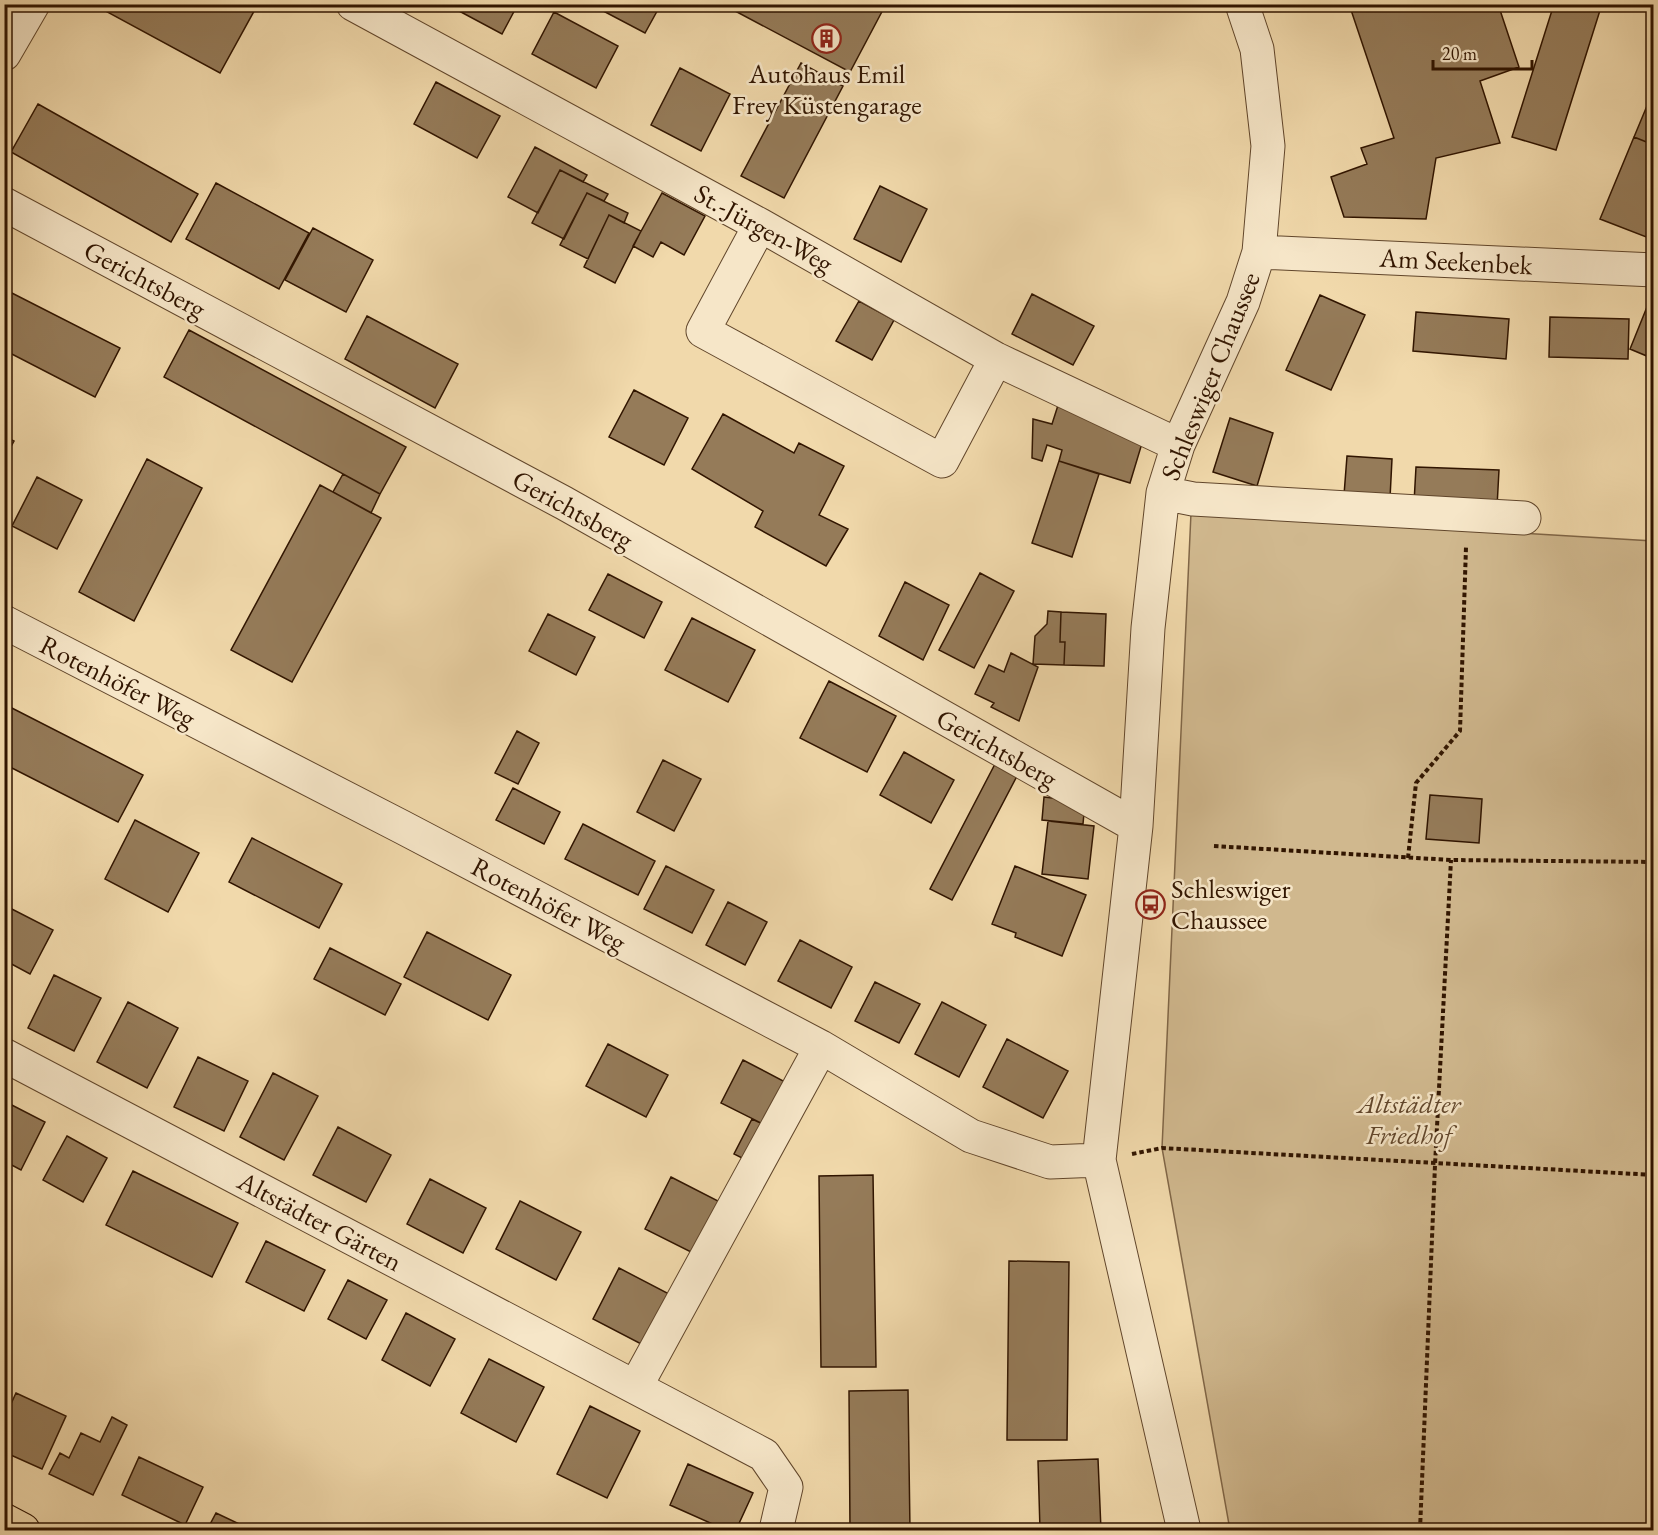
<svg xmlns="http://www.w3.org/2000/svg" width="1658" height="1535" viewBox="0 0 1658 1535" font-family="'EB Garamond',serif">
	<style>
		.green { fill: #d0b88e; stroke: #806647; stroke-width: 1.5 }
		.building { fill: #957b59; stroke: #311500; stroke-width: 1.5 }
		.lines { fill: none; stroke-linecap: round; stroke-linejoin: round }
		.minor-casing { stroke: #61462b; stroke-width: 35 }
		.major-casing { stroke: #311500; stroke-width: 35 }
		.path { stroke: #311500; stroke-width: 4; stroke-dasharray: 4.5 3; stroke-linecap: butt }
		.minor { stroke: #f6e6c8; stroke-width: 33 }
		.major { stroke: #f1d9ab; stroke-width: 33 }
		.labels { text-anchor: middle; dominant-baseline: central; stroke-width: 5; stroke-linejoin: round; paint-order: stroke }
		.poi-label { font-size: 27px; fill: #311500; stroke: #f6e6c8 }
		.street-label { font-size: 27px; fill: #311500; stroke: #f6e6c8 }
		.park-label { font-size: 27px; font-style: italic; fill: #61462b; stroke: #f6e6c8 }
	</style>
	<rect width="100%" height="100%" fill="#f1d9ab"/>
	<filter id="stains"><feTurbulence type="fractalNoise" baseFrequency=".00333" numOctaves="4"/><feColorMatrix values="0 0 0 0 .2 0 0 0 0 .09 0 0 0 0 .02 0 0 0 .5 -.17"/></filter>
	<radialGradient id="worn" r=".72"><stop offset=".6" stop-color="#630" stop-opacity="0"/><stop offset="1" stop-color="#630" stop-opacity=".3"/></radialGradient>
	<!-- green -->
	<path class="green" d="M1191,513L1653,541V1530H1230L1162,1148Z"/>
	<!-- building -->
	<path class="building" d="M99,4H258L220,73L98,7Z
		M446,4H518L502,34Z
		M590,4H661L645,33Z
		M722,4H886L850,72Z
		M1349,4H1498L1519,67L1480,81L1500,143L1436,158L1426,219L1344,217L1331,177L1367,164L1361,148L1394,138Z
		M1554,4H1602L1556,150L1512,137Z
		M554,12L618,46L596,88L532,54Z
		M801,63L843,86L784,198L741,176Z
		M680,68L730,94L701,151L651,125Z
		M436,82L500,116L477,158L414,124Z
		M1654,89V145L1634,137Z
		M38,104L198,194L171,242L11,152Z
		M1634,137L1654,145V240L1600,219Z
		M535,147L587,175L583,182L560,170L538,213L508,197Z
		M560,170L608,194L604,201L587,193L564,239L532,223Z
		M216,183L309,233L279,289L186,239Z
		M880,186L927,209L901,262L854,239Z
		M587,193L628,213L624,223L609,215L588,259L560,245Z
		M662,193L705,216L684,255L661,242L653,257L633,246Z
		M609,215L641,231L615,283L584,267Z
		M313,228L373,260L346,312L285,280Z
		M4,289L120,348L95,397L4,350Z
		M1032,294L1094,326L1073,365L1012,334Z
		M1320,295L1365,315L1331,390L1286,370Z
		M859,301L894,320L872,360L836,341Z
		M1647,307L1654,309V359L1630,349Z
		M1416,312L1509,319L1506,359L1413,351Z
		M367,316L458,364L435,408L345,359Z
		M1550,317L1629,319L1628,359L1549,357Z
		M189,330L406,447L380,494L164,377Z
		M634,390L688,418L664,465L609,437Z
		M1060,399L1143,440L1130,483L1059,461L1062,450L1047,445L1042,461L1032,458L1033,419L1052,424Z
		M723,414L794,453L799,443L844,466L819,515L848,529L826,566L755,527L763,511L692,469Z
		M1230,418L1273,433L1257,486L1213,472Z
		M4,436L14,441L4,459Z
		M1347,456L1392,459L1390,498L1344,495Z
		M147,459L202,488L134,621L79,592Z
		M1059,461L1099,474L1072,557L1032,543Z
		M1416,467L1499,470L1497,507L1414,503Z
		M343,474L380,494L371,513L333,492Z
		M37,477L82,500L57,549L12,526Z
		M320,485L381,518L292,682L231,650Z
		M980,573L1014,591L974,668L939,650Z
		M608,574L662,602L644,638L589,610Z
		M905,582L949,605L923,660L879,636Z
		M1048,611L1061,612L1060,642H1065L1064,665L1033,664L1035,636L1047,624Z
		M1061,612L1106,614L1104,666L1064,665L1065,642H1060Z
		M548,614L595,637L576,675L529,651Z
		M692,618L755,650L728,702L665,670Z
		M1011,653L1038,667L1019,721L991,707L994,703L975,694L989,665L1004,672Z
		M829,681L896,716L867,772L800,738Z
		M4,704L143,775L118,822L4,764Z
		M517,731L539,743L518,784L495,773Z
		M904,752L954,780L931,823L880,795Z
		M663,760L701,779L674,831L637,812Z
		M995,764L1017,776L952,900L930,889Z
		M513,788L560,812L544,844L496,820Z
		M1430,795L1482,799L1479,843L1426,839Z
		M1044,797L1085,802L1083,824L1042,820Z
		M135,820L199,853L168,912L105,879Z
		M1048,821L1094,826L1088,879L1042,874Z
		M583,824L655,861L638,895L565,859Z
		M252,838L342,884L319,928L229,882Z
		M666,866L714,890L692,933L644,909Z
		M1015,866L1086,895L1062,956L1015,937L1016,933L992,924Z
		M728,902L767,922L745,965L706,945Z
		M4,905L53,930L30,974L4,960Z
		M427,932L511,975L488,1020L404,977Z
		M800,940L852,967L831,1008L778,981Z
		M330,948L401,984L385,1015L314,979Z
		M54,975L101,998L74,1051L28,1028Z
		M875,982L920,1004L899,1043L855,1021Z
		M128,1002L178,1028L147,1088L97,1062Z
		M942,1002L986,1025L959,1077L915,1054Z
		M1007,1039L1068,1071L1043,1118L983,1087Z
		M608,1044L668,1075L646,1117L586,1086Z
		M198,1057L248,1081L224,1131L174,1107Z
		M743,1060L789,1084L767,1126L721,1103Z
		M273,1073L318,1096L284,1160L240,1137Z
		M4,1101L45,1122L21,1170L4,1161Z
		M752,1119L767,1126L748,1161L734,1154Z
		M338,1127L391,1155L366,1202L313,1175Z
		M67,1136L107,1158L83,1202L43,1180Z
		M133,1171L238,1223L212,1277L106,1225Z
		M873,1175L876,1367H821L819,1176Z
		M671,1177L720,1202L693,1253L645,1229Z
		M430,1179L486,1208L463,1253L407,1224Z
		M520,1201L581,1232L556,1280L496,1249Z
		M266,1241L325,1270L304,1311L246,1282Z
		M1009,1261L1069,1262L1067,1440H1007Z
		M619,1268L671,1295L645,1346L593,1319Z
		M348,1280L387,1300L366,1339L328,1319Z
		M406,1313L455,1339L430,1386L382,1360Z
		M489,1359L544,1387L516,1442L461,1413Z
		M908,1390L910,1530H850L849,1391Z
		M16,1393L66,1416L42,1469L4,1452V1419Z
		M590,1406L640,1431L607,1498L557,1474Z
		M112,1417L127,1425L93,1495L49,1474L60,1453L69,1458L81,1433L100,1442Z
		M139,1457L203,1487L185,1525L122,1495Z
		M1098,1459L1101,1530H1040L1038,1461Z
		M688,1464L753,1493L736,1530H726L670,1505Z
		M216,1513L252,1530H207Z"/>
	<g class="lines">
		<defs>
			<path id="minor" d="M353,4L760,225L996,359L1178,445
				M4,54L33,4
				M4,204L564,503L1136,826
				M760,225L703,331L942,461L996,359
				M1259,252L1654,270
				M1163,493L1193,499L1524,518
				M4,622L402,827L821,1047L971,1136L1050,1162L1099,1160
				M4,1055L764,1455L786,1487L776,1530
				M636,1386L821,1047
				M1184,1530L1099,1160L1136,826L1148,628L1163,493L1178,445L1243,302L1259,252L1268,146L1257,49L1242,4"/>
			<path id="major" d="M4,1520L23,1530"/>
		</defs>
		<!-- minor casing -->
		<use href="#minor" class="minor-casing"/>
		<!-- major casing -->
		<use href="#major" class="major-casing"/>
		<!-- path -->
		<path class="path" d="M1214,846L1451,860L1654,862
			M1408,858L1416,783L1460,731L1466,547
			M1132,1154L1162,1148L1654,1175
			M1420,1530L1435,1165L1451,860"/>
		<!-- minor -->
		<use href="#minor" class="minor"/>
		<!-- major -->
		<use href="#major" class="major"/>
	</g>
	<!-- icons -->
	<defs>
		<symbol id="building-ring" viewBox="-11 -11 22 22"><circle r="9.5" fill="#f6e6c8" stroke="#8f2418" stroke-width="1.5"/><path d="M-4-6H4V6H1V3H-1V6H-4ZM-2.5-4.3h1.7v1.8h-1.7ZM.8-4.3h1.7v1.8H.8ZM-2.5-1h1.7V.8h-1.7ZM.8-1h1.7V.8H.8Z" fill="#8f2418"/></symbol>
		<symbol id="bus-ring" viewBox="-11 -11 22 22"><circle r="9.5" fill="#f6e6c8" stroke="#8f2418" stroke-width="1.5"/><path d="M-5-6H5V4H4V6H2V4H-2V6H-4V4H-5ZM-3.5-4V0h7V-4ZM-3.5 1.2v1.5H-2V1.2ZM2 1.2v1.5H3.5V1.2Z" fill="#8f2418"/></symbol>
	</defs>
	<g fill-rule="evenodd">
		<use href="#building-ring" x="810" y="22" width="33" height="33"/>
		<use href="#bus-ring" x="1134" y="888" width="33" height="33"/>
	</g>
	<g class="labels">
		<!-- poi labels -->
		<g class="poi-label">
			<text x="827" y="73">Autohaus Emil<tspan x="827" dy="31">Frey Küstengarage</tspan></text>
			<text x="1171" y="888" text-anchor="start">Schleswiger<tspan x="1171" dy="31">Chaussee</tspan></text>
		</g>
		<!-- street labels -->
		<g class="street-label">
			<text transform="translate(764 228) rotate(29)">St.-Jürgen-Weg</text>
			<text transform="translate(1456 261) rotate(3)">Am Seekenbek</text>
			<text transform="translate(145 279) rotate(28)">Gerichtsberg</text>
			<text transform="translate(1210 376) rotate(-68)">Schleswiger Chaussee</text>
			<text transform="translate(573 509) rotate(29)">Gerichtsberg</text>
			<text transform="translate(118 681) rotate(27)">Rotenhöfer Weg</text>
			<text transform="translate(997 748) rotate(29)">Gerichtsberg</text>
			<text transform="translate(549 904) rotate(28)">Rotenhöfer Weg</text>
			<text transform="translate(320 1221) rotate(28)">Altstädter Gärten</text>
		</g>
		<!-- park labels -->
		<g class="park-label">
			<text x="1409" y="1103">Altstädter<tspan x="1409" dy="31">Friedhof</tspan></text>
		</g>
	</g>
	<!-- margin -->
	<rect width="1658" height="1535" fill="none" stroke="#f1d9ab" stroke-width="24"/>
	<rect x="6" y="6" width="1646" height="1523" fill="none" stroke="#311500" stroke-width="3"/>
	<rect x="12" y="12" width="1634" height="1511" fill="none" stroke="#311500" stroke-width="1.5"/>
	<!-- scale -->
	<path d="M1433 60v9h99v-9" fill="none" stroke="#311500" stroke-width="3"/>
	<text x="1442" y="60" font-size="18" fill="#311500" stroke="#f6e6c8" stroke-width="4.5" paint-order="stroke">20 m</text>
	<rect width="100%" height="100%" filter="url(#stains)"/>
	<rect width="100%" height="100%" fill="url(#worn)"/>
</svg>
